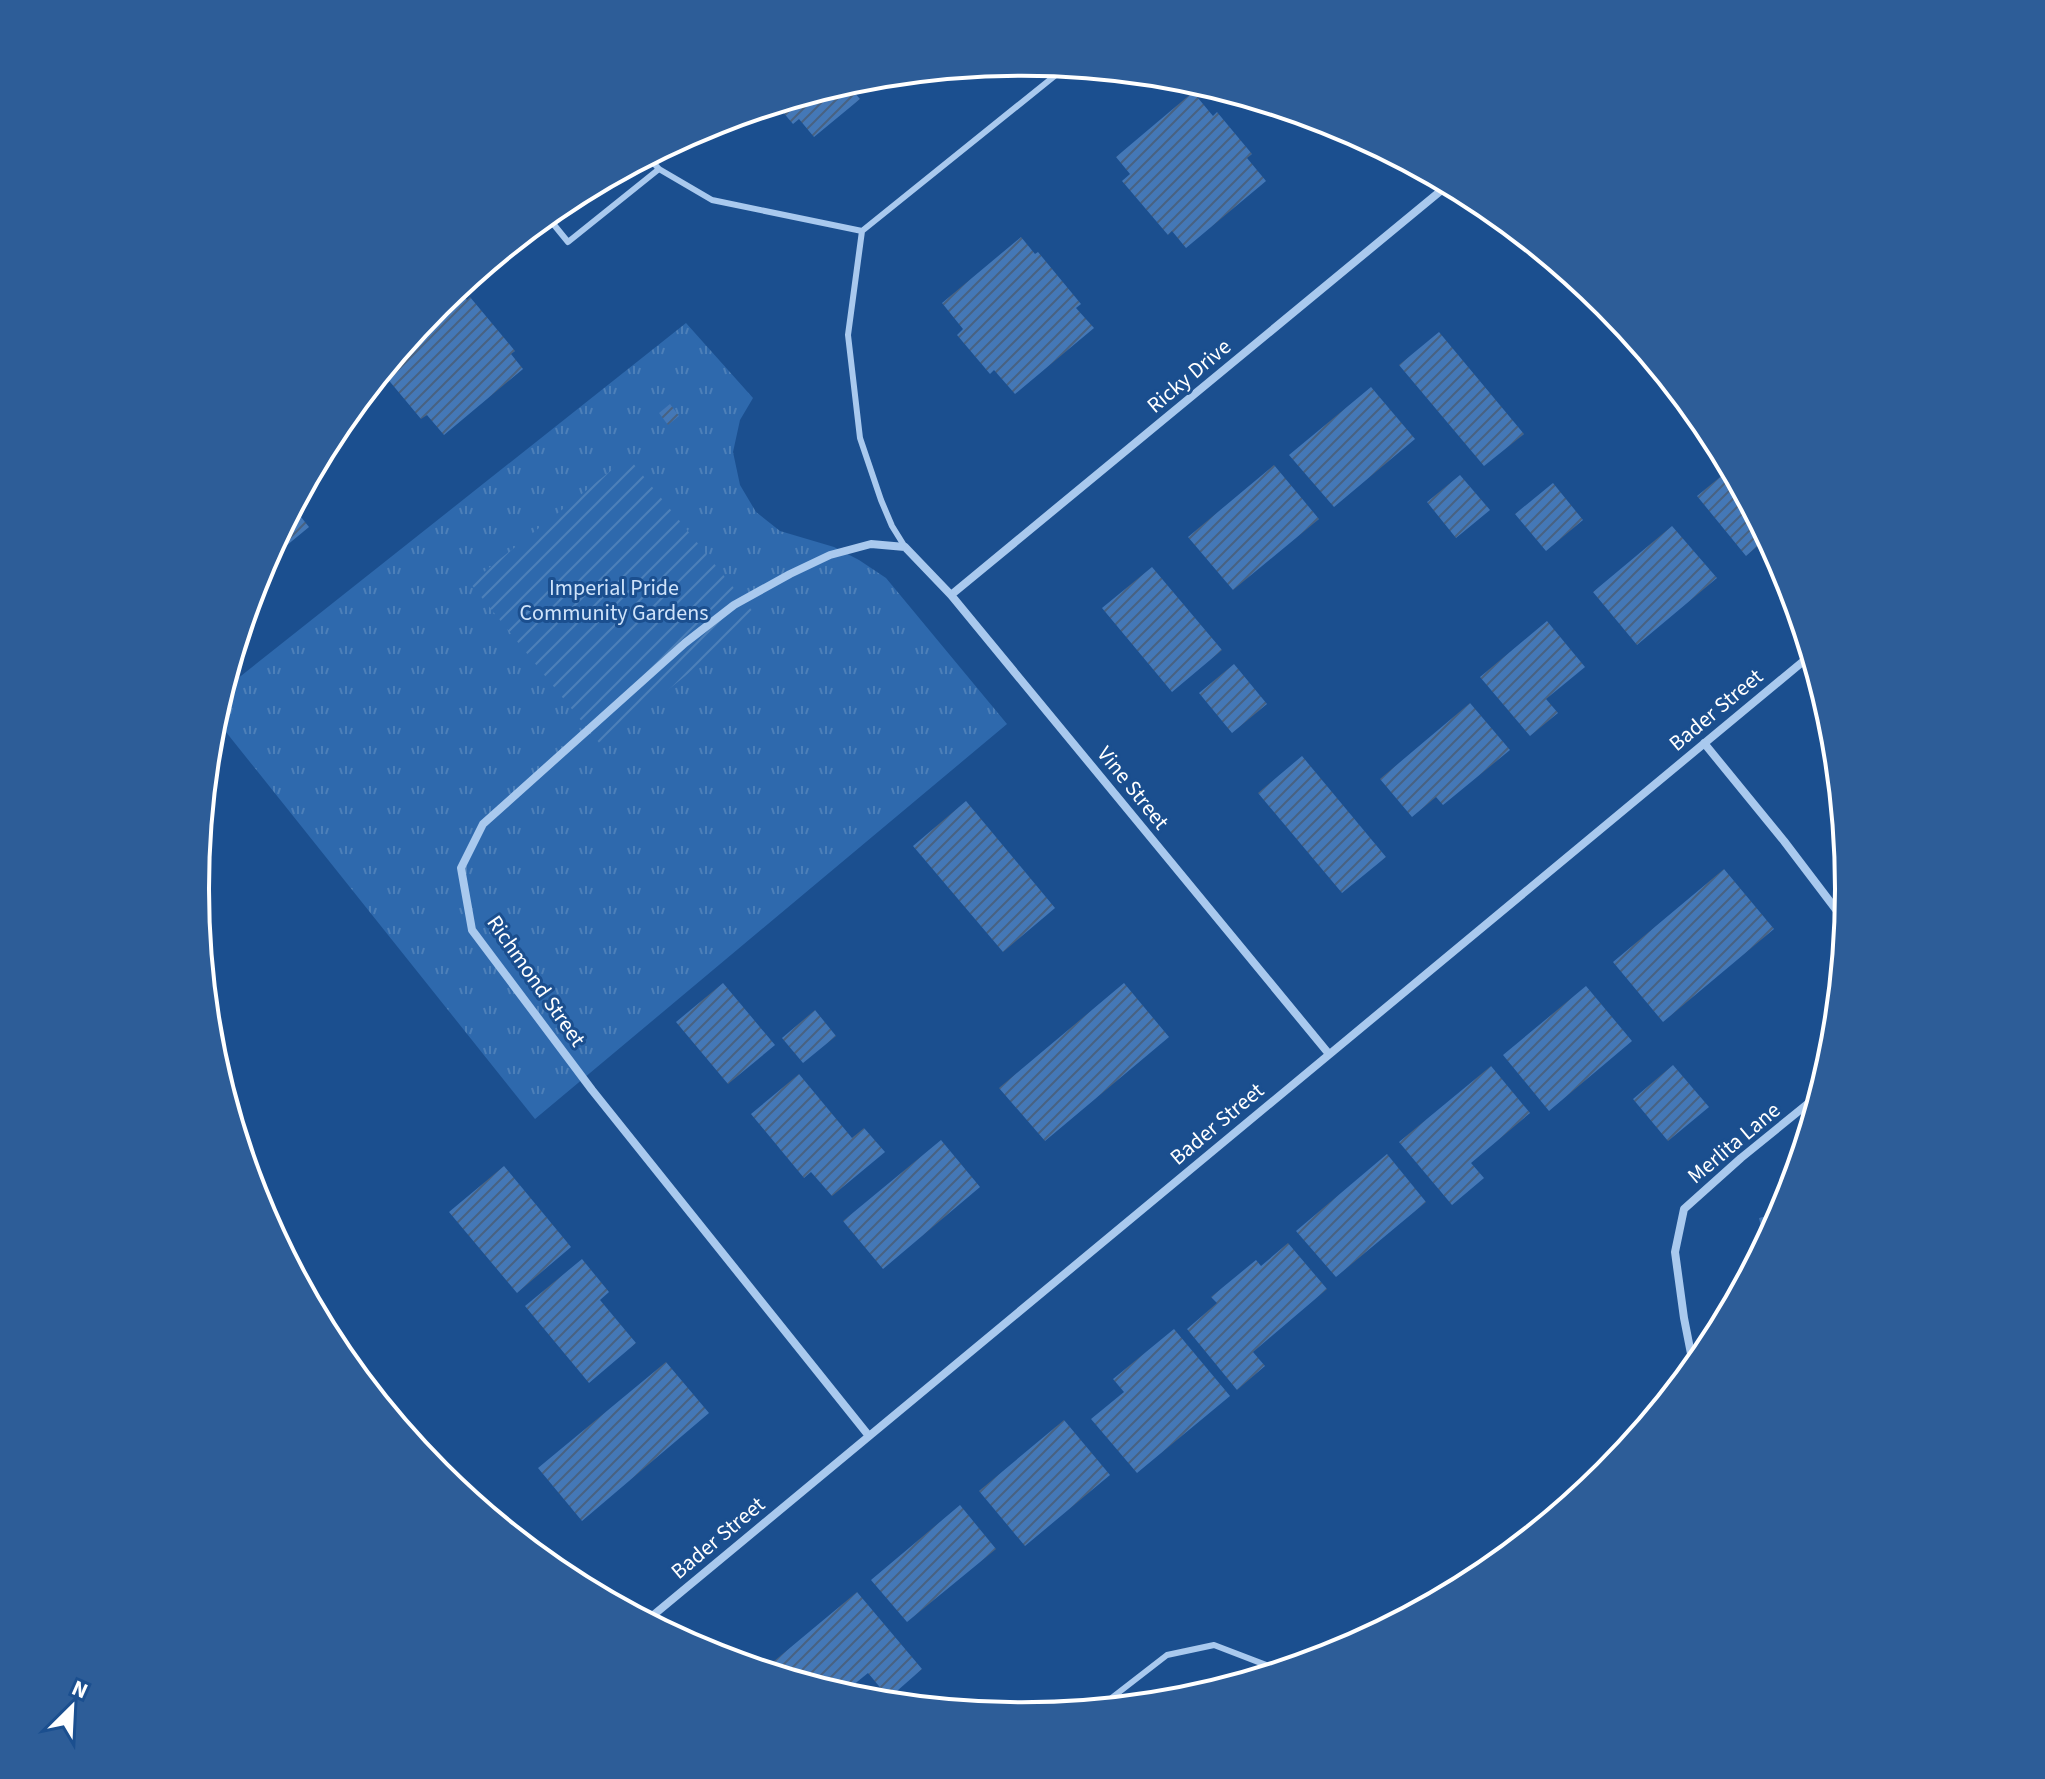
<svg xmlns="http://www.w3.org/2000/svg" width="2045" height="1779" viewBox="0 0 2045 1779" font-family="'Source Sans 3',sans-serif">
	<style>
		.grass { fill: url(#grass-tufts) }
		.garden { fill: url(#garden-furrows) }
		.building { fill: url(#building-hatch) }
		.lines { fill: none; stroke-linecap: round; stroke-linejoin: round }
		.service { stroke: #a9c9ee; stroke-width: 6 }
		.minor { stroke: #a9c9ee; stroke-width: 8 }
		.labels { text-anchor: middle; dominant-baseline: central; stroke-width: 6; stroke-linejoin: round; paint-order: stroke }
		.street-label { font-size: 22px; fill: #fff; stroke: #1b4f8f }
		.park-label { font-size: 22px; fill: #cfe3fa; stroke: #1b4f8f }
		.rim { fill: none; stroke: #fff; stroke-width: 4 }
	</style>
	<defs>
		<pattern id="grass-tufts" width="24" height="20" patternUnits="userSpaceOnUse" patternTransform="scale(2)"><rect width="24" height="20" fill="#2e69ad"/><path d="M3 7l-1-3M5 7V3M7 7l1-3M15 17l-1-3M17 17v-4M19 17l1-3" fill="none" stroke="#4d80b9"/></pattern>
		<pattern id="garden-furrows" width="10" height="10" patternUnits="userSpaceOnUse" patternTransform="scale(2)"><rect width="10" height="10" fill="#2e69ad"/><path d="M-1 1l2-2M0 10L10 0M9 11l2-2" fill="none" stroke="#4d80b9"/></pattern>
		<pattern id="building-hatch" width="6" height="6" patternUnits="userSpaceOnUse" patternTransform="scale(2)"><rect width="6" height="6" fill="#4478b7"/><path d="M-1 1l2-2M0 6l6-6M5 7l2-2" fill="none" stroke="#486282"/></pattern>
	</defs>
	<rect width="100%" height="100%" fill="#1b4f8f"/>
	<!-- grass -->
	<path class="grass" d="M686,323L753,398L740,420L733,452L740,485L756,512L780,531L834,547L859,560L886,578L1007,724L535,1119L214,717L222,691Z"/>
	<!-- garden -->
	<path class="garden" d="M628,457L758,618L600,744L470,583Z"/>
	<!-- building -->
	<path class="building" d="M846,83L860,99L814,137L799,119L793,124L776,104Z
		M1193,92L1213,116L1217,112L1252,154L1247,158L1266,181L1186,248L1172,231L1168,235L1122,181L1130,174L1116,157Z
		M1021,237L1035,254L1038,252L1081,304L1076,308L1094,328L1015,394L994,370L990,374L957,335L963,329L942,303Z
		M1558,263L1608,305L1637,340L1627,348L1557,264Z
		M457,289L467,300L470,297L515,351L511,354L523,369L444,435L427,415L421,419L386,377L391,372L386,366L438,304Z
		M1439,332L1524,434L1484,466L1399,365Z
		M1371,387L1415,439L1334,507L1289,455Z
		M670,404L679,416L668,425L659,413Z
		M1274,465L1319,519L1233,590L1188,537Z
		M1731,468L1768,537L1746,556L1697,496Z
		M1460,475L1490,510L1456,538L1427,502Z
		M1553,483L1583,520L1546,551L1515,514Z
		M293,507L309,527L269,560L266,557Z
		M1672,526L1717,578L1637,645L1593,592Z
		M1152,567L1222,650L1172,692L1102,608Z
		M1547,621L1585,667L1546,699L1558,713L1530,736L1480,677Z
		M241,629L248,637L235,648L237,642Z
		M1234,664L1267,704L1232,733L1199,693Z
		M1470,703L1510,750L1443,805L1436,797L1412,817L1380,779Z
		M1302,756L1386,857L1342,893L1258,793Z
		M966,801L1055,908L1003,952L913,846Z
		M1724,869L1774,929L1663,1022L1613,962Z
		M723,983L775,1045L728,1084L676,1022Z
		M1124,983L1169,1037L1045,1141L999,1088Z
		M1586,986L1632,1041L1549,1111L1503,1055Z
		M815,1010L836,1036L803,1063L782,1038Z
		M1673,1065L1709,1107L1668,1141L1633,1099Z
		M1491,1066L1530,1113L1471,1163L1484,1178L1452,1205L1399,1142Z
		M799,1074L852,1138L864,1128L885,1152L832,1196L811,1172L804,1178L751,1114Z
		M941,1140L980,1187L883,1269L843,1221Z
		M1387,1154L1426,1202L1336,1277L1296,1231Z
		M504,1166L571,1247L517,1293L449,1212Z
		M1784,1212L1771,1235L1766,1246L1759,1218Z
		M1288,1243L1327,1289L1253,1352L1265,1366L1237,1390L1187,1329L1217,1303L1211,1297L1256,1260L1261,1266Z
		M582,1259L609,1292L600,1300L636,1343L589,1383L525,1306Z
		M1174,1329L1230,1396L1137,1473L1091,1419L1124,1392L1113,1379Z
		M666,1362L709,1413L582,1521L538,1468Z
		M1064,1420L1110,1475L1025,1546L979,1491Z
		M960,1505L996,1549L907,1622L871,1580Z
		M857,1592L922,1669L889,1698L868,1673L841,1695L773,1674L767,1667Z"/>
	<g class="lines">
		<!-- service -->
		<path class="service" d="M647,156L659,169L712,200L862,231
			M546,215L568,242L659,169
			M905,547L892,526L881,500L860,438L848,335L862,231L1067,66
			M1096,1710L1167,1655L1214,1645L1282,1671"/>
		<!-- minor -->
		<path class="minor" d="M951,595L1449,184
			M1704,743L1784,841L1847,924
			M1694,1369L1684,1318L1675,1252L1684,1209L1741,1158L1821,1093
			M869,1436L592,1090L472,930L461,868L483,824L685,643L734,605L790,574L830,555L871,544L905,547L951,595L1329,1054
			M645,1622L1812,654"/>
	</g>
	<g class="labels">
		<!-- street labels -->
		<g class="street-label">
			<text transform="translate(1189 376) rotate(-40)">Ricky Drive</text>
			<text transform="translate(1716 710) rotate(-40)">Bader Street</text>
			<text transform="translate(1133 788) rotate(51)">Vine Street</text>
			<text transform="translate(536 981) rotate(55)">Richmond Street</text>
			<text transform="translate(1217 1124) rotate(-40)">Bader Street</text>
			<text transform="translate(1734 1143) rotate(-40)">Merlita Lane</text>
			<text transform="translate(718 1538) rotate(-40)">Bader Street</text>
		</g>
		<!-- park labels -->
		<g class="park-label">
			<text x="614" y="588">Imperial Pride<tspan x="614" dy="25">Community Gardens</tspan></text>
		</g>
	</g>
	<!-- crop -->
	<path d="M0 0H2045V1779H0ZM209 889a813 813 0 1 1 1626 0a813 813 0 1 1-1626 0Z" fill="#2d5d98" fill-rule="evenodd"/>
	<path class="rim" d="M209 889a813 813 0 1 1 1626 0a813 813 0 1 1-1626 0Z"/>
	<!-- north arrow -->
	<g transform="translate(72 1707) rotate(24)" stroke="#1b4f8f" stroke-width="6" paint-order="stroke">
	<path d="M0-6L14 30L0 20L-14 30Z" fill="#ffffff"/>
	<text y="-12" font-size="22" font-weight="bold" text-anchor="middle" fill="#ffffff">N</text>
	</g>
</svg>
